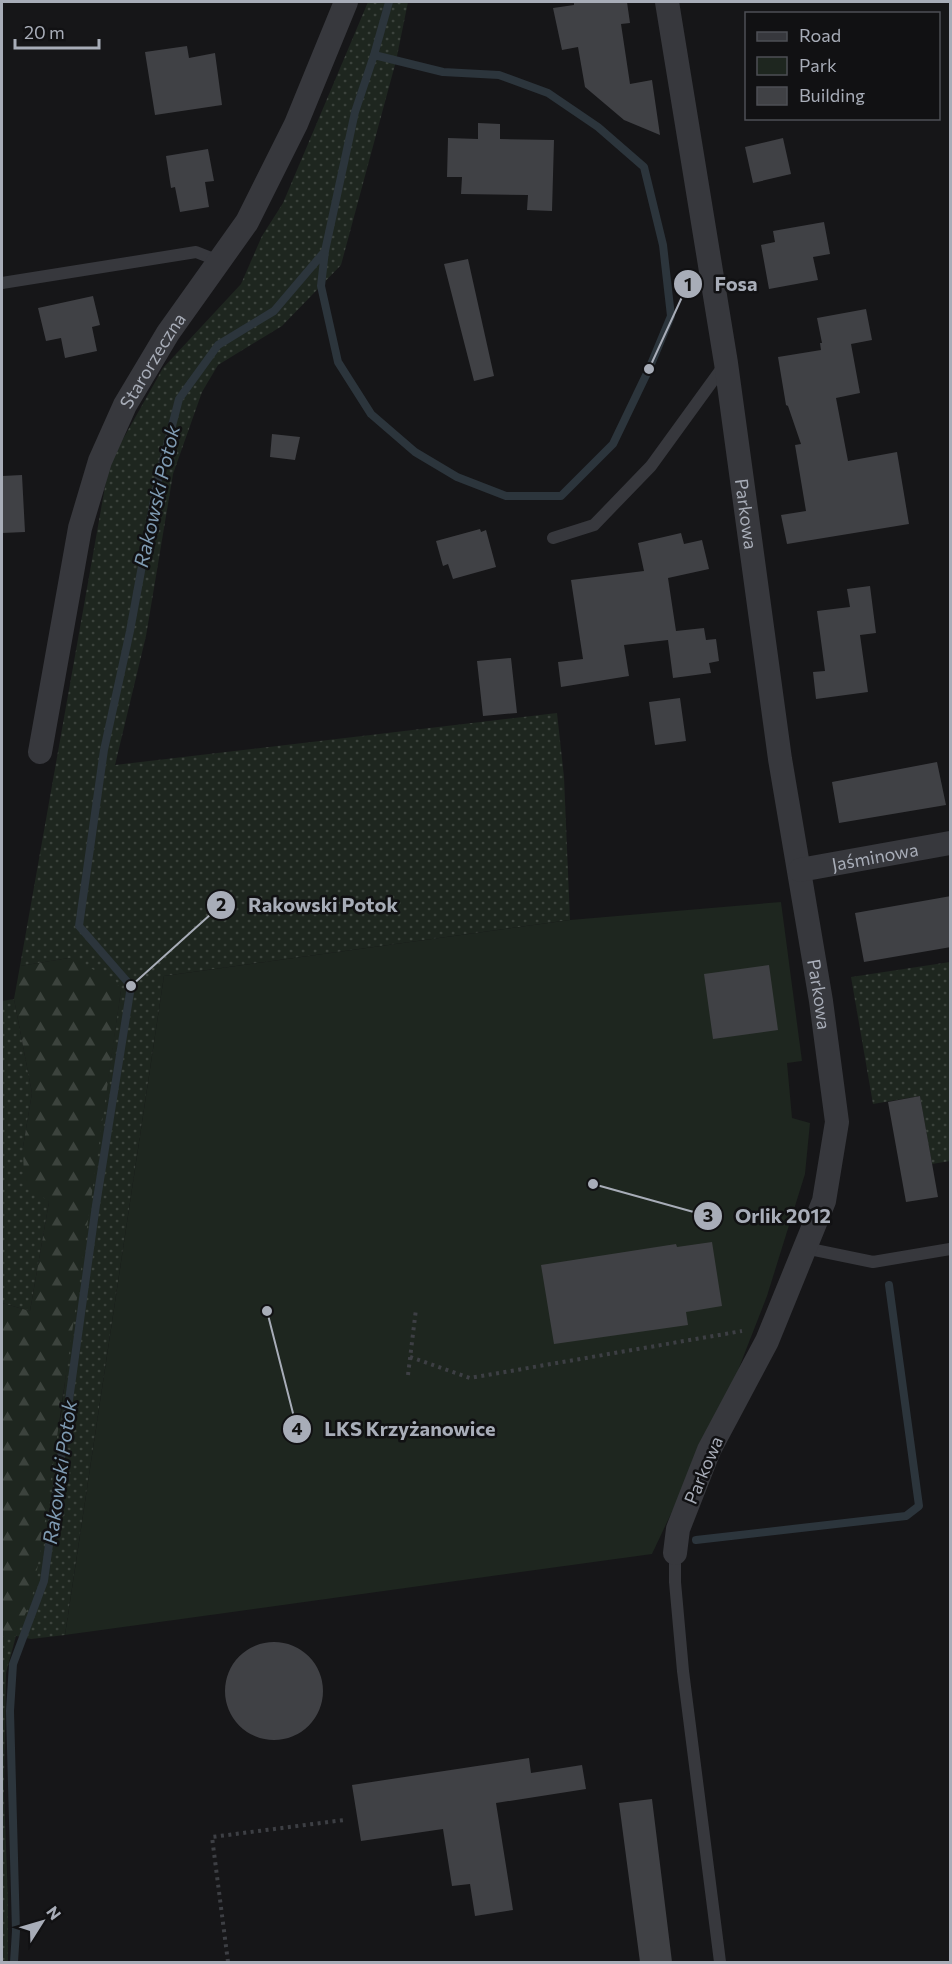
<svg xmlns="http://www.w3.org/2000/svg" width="952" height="1964" viewBox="0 0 952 1964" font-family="Commissioner,sans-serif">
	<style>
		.grass { fill: url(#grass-dots) }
		.forest { fill: url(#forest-firs) }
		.park { fill: #1e261f }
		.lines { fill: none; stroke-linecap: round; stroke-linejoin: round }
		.stream { stroke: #2c353c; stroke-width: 8 }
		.building { fill: #404145 }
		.path { stroke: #3d3f44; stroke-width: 4; stroke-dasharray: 3 4.5; stroke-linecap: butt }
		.lane { stroke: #37383d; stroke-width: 12 }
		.street { stroke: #37383d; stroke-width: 24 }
		.labels { text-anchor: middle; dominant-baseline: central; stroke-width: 5; stroke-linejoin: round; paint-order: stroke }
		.street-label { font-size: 18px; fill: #a8adb8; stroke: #111113 }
		.water-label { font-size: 20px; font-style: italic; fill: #7f9bb3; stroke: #111113 }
		.leader { fill: none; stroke: #a8adb8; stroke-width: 2 }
		.callout-dot { fill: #a8adb8; stroke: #111113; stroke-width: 2 }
		.mark-label { font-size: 18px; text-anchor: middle; font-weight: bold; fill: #111 }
		.callout-label { font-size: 20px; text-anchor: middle; font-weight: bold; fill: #a8adb8; stroke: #111113; stroke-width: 5; stroke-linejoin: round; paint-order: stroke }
	</style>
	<defs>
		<pattern id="grass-dots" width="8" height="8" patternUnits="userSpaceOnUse" patternTransform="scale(1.5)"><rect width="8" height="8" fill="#1e261f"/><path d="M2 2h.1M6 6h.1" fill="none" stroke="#3c433d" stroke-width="1.8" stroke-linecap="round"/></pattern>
		<pattern id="forest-firs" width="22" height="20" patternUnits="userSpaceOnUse" patternTransform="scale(1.5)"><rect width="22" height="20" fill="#1e261f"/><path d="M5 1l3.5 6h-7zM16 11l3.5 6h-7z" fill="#3c433d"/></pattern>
	</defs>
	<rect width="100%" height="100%" fill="#161618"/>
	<!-- grass -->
	<path class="grass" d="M368,2H408L396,61L341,265L282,326L218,365L202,392L173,474L146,636L115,765L557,713L564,777L570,920L164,976L65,1635L31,1639L16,1636L6,1673L4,1793L8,1900V1962H2V1636H16L61,1415L73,1313L121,990L69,958L20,966L109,464L163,368L241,284L262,236L283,203Z
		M950,962V1161L932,1164L920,1096L873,1104L851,977Z
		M14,999L32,1093L23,1147L49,1202L30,1311L2,1303V1001Z"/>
	<!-- forest -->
	<path class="forest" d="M69,958L115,980L121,990L42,1542L32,1598L16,1636H2V1303L30,1311L49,1202L24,1181L23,1147L32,1093L14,999L20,966Z"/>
	<!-- park -->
	<path class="park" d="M781,902L802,1061L787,1063L792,1118L810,1123L805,1174L767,1296L735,1378L652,1554L65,1635L164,976L570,920Z"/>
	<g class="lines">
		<!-- stream -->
		<path class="stream" d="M325,251L321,286L338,362L371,414L415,452L457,477L506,496H561L613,444L649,369L671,316L663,245L644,167L598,127L548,93L499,75L443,72L374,55
			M696,1540L906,1516L919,1506L889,1285
			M14,1962L16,1931L10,1711L13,1664L44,1581L96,1205L131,986L79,926L104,750L130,631L157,484L179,399L218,345L274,311L325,251L355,112L374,55L389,2"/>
	</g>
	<!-- building -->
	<path class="building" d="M574,2H627L630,23L621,24L630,84L652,80L660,135L624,120L585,87L578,47L562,50L553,8L574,5Z
		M187,46L189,58L215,53L222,105L155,115L145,52Z
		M478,123L500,124V139L554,140L552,211L527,210L528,195L461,194L462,177H447L448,138L478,139Z
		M783,138L791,174L753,183L745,147Z
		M208,149L214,181L205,182L209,207L180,212L175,187L171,188L166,156Z
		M824,222L830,254L813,257L818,280L769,289L761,245L775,242L773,231Z
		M468,259L494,376L474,381L444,264Z
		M93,296L100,325L92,327L97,351L65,358L61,338L46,341L38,308Z
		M866,309L872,340L851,344L860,393L836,398L848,461L897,452L909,524L787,544L781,515L806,511L795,445L801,444L788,406L786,405L778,357L821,350L820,343H822L817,318Z
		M272,434L300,437L295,460L270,457Z
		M22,475L25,532L2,533V476Z
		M480,529L481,532L486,530L496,567L453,579L448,564L443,566L436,541Z
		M681,533L684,544L702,540L709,569L668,578L676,631L704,628L706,640L716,639L719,661L709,663L711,673L673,678L668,640L624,645L629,676L561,687L558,662L583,659L571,580L644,571L638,543Z
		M870,586L876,633L860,635L868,692L816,699L813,672L825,671L817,611L850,607L847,589Z
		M511,658L517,713L483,716L477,661Z
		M680,698L686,741L655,745L649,702Z
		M937,762L946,805L839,823L832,782Z
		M951,896V947L864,962L855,913Z
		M769,965L778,1030L713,1039L704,974Z
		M920,1096L938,1197L906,1202L888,1102Z
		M712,1242L722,1306L686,1312L688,1325L554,1344L541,1265L676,1244L677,1247Z
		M225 1691a49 49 0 1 1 98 0a49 49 0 1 1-98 0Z
		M529,1758L531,1773L582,1765L586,1789L496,1803L513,1910L475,1916L470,1884L452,1886L443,1829L361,1841L352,1785Z
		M652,1799L672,1962H640L619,1803Z"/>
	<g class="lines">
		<!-- path -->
		<path class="path" d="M410,1357L470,1378L742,1331
			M408,1375L416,1309
			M228,1962L212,1837L344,1820"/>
		<!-- lane -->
		<path class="lane" d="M2,283L196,252L219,261
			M553,538L594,525L651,466L725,364
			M805,1248L873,1262L950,1249
			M675,1553V1582L683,1671L720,1962"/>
		<!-- street -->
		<g class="street">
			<path id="s1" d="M667,2L726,363L780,759L821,1001L837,1122L824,1201L767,1341L709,1450L678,1529L675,1553"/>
			<path id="s2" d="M40,752L80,528L100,461L125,405L168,333L247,222L296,124L346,2"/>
			<path id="s3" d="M800,870L950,843"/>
		</g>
	</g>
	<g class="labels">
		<!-- street labels -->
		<g class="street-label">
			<text stroke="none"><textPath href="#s2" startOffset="411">Starorzeczna</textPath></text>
			<text stroke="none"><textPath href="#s1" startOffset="518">Parkowa</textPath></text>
			<text stroke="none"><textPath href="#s3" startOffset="76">Jaśminowa</textPath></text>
			<text stroke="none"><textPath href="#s1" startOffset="1004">Parkowa</textPath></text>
			<text transform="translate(703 1470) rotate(-67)">Parkowa</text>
		</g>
		<!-- water labels -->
		<g class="water-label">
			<text transform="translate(156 496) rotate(-77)">Rakowski Potok</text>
			<text transform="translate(59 1472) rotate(-82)">Rakowski Potok</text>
		</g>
	</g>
	<!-- callouts -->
	<path class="leader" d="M649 369L688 284M131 986L221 905M593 1184L708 1216M267 1311L297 1429"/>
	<g class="callout-dot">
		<circle cx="649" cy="369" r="6"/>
		<circle cx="131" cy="986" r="6"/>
		<circle cx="593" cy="1184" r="6"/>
		<circle cx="267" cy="1311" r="6"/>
		<circle cx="688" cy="284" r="15"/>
		<circle cx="221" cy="905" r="15"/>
		<circle cx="708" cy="1216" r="15"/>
		<circle cx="297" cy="1429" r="15"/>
	</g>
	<g class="mark-label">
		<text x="688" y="291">1</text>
		<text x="221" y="911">2</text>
		<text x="708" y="1222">3</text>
		<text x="297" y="1435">4</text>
	</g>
	<g class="callout-label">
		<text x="736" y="291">Fosa</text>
		<text x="323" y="912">Rakowski Potok</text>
		<text x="783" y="1223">Orlik 2012</text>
		<text x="410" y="1436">LKS Krzyżanowice</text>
	</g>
	<!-- border -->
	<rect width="952" height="1964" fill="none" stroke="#a8adb8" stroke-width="6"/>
	<!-- legend -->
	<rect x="745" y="12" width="195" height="108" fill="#111113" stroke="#4d4f55" stroke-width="1.5"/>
	<rect x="757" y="32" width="30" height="9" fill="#37383d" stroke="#4d4f55" stroke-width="1.5"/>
	<text x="799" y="42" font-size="18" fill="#a8adb8">Road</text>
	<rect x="757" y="57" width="30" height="18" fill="#1e261f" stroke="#4d4f55" stroke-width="1.5"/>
	<text x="799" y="72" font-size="18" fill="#a8adb8">Park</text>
	<rect x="757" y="87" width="30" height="18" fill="#404145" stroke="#4d4f55" stroke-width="1.5"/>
	<text x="799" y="102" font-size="18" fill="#a8adb8">Building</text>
	<!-- north arrow -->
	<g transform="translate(42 1922) rotate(53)" stroke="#111113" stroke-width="4.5" paint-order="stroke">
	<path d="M0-4.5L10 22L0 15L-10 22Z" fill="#a8adb8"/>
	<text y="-9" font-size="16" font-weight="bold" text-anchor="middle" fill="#a8adb8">N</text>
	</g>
	<!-- scale -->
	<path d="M15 39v9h84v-9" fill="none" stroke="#a8adb8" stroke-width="3"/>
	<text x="24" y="39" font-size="18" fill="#a8adb8" stroke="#111113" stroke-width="4.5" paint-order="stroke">20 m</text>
</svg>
